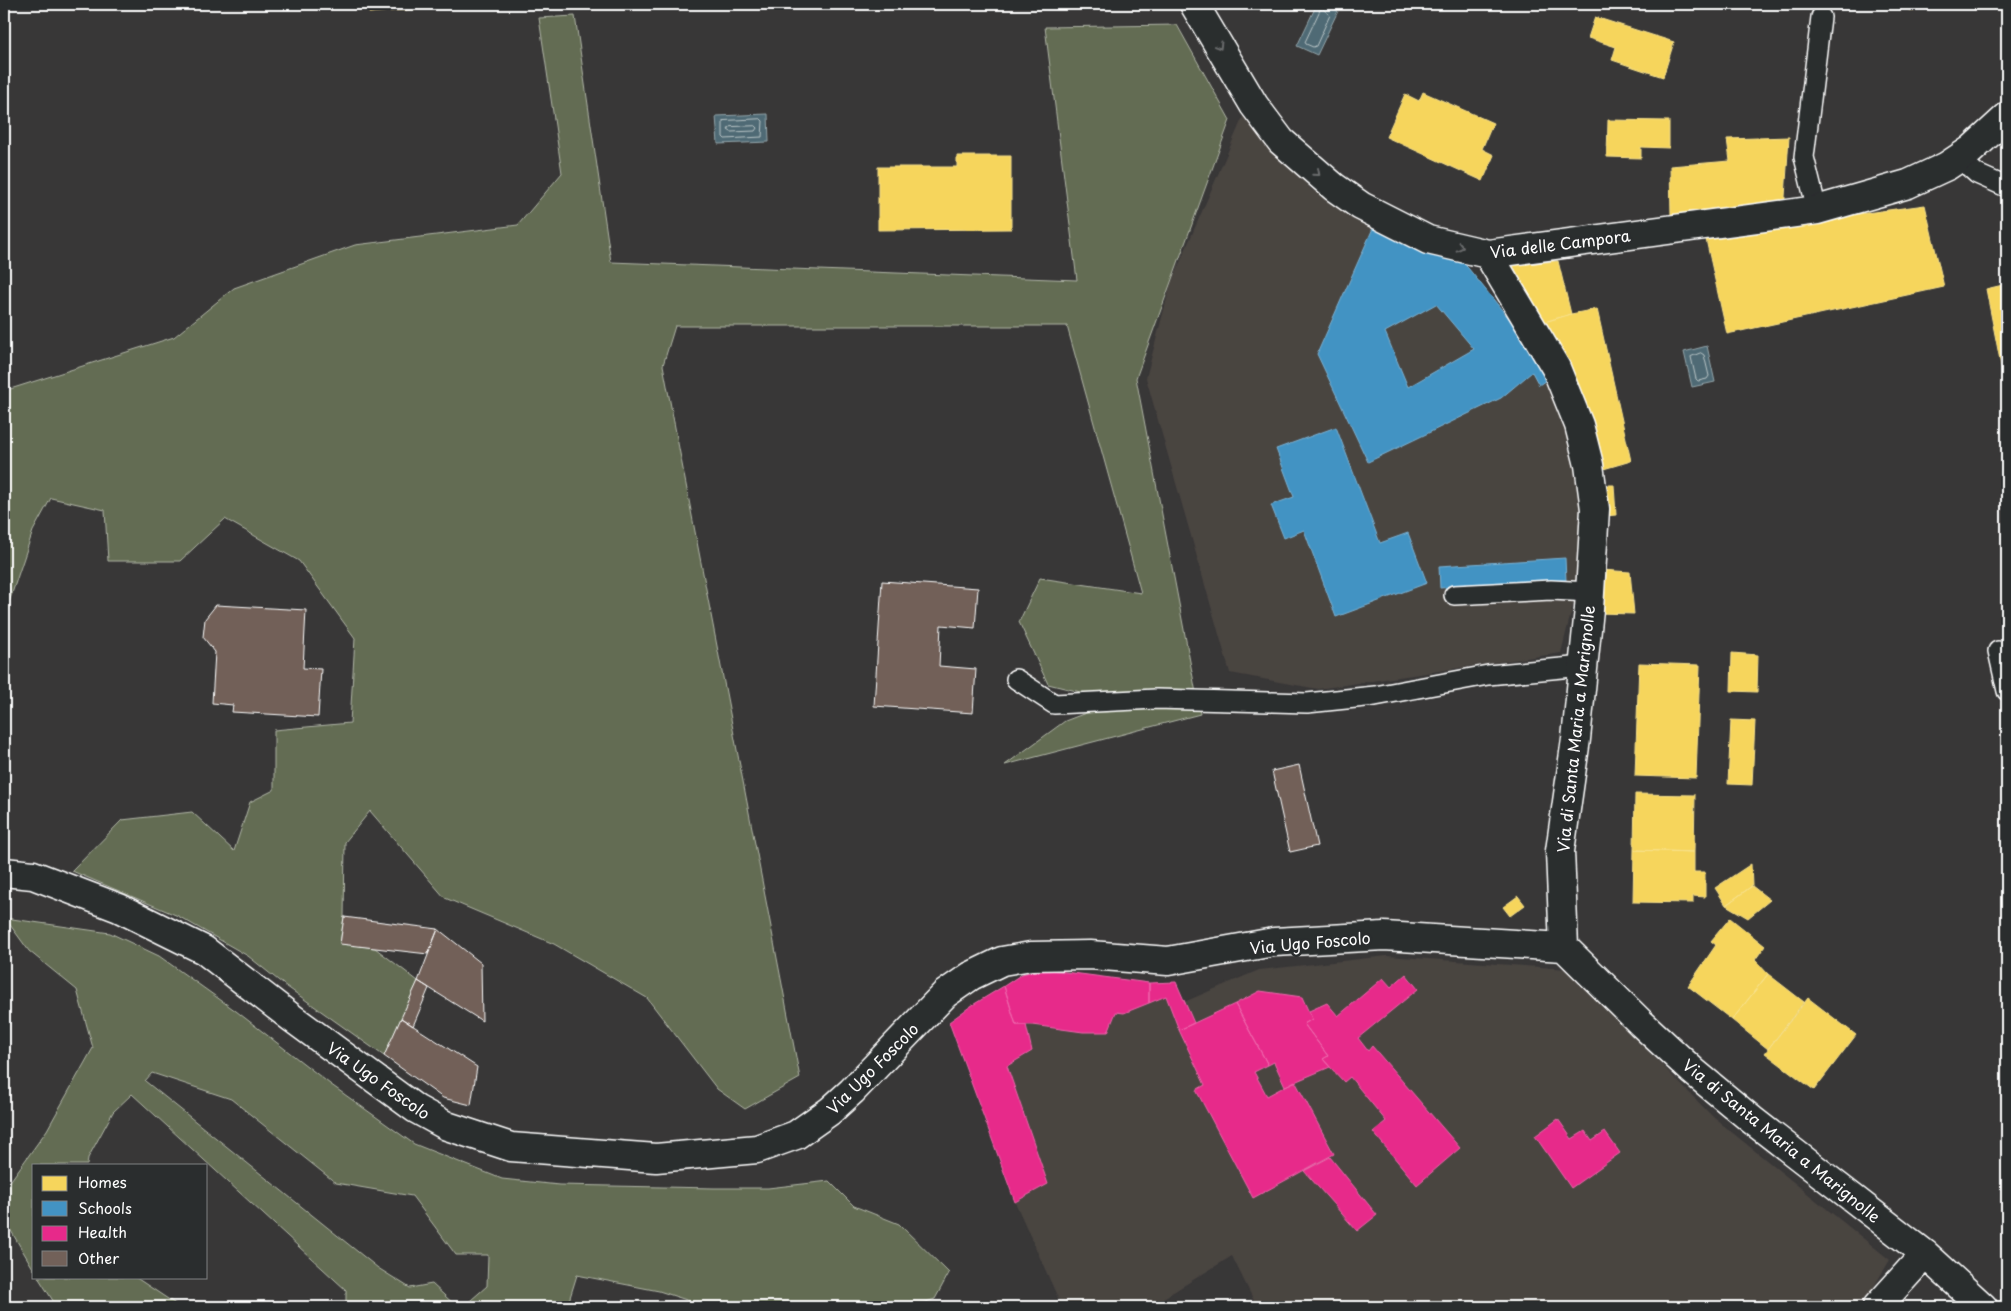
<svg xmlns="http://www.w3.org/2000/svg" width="2011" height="1311" viewBox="0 0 2011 1311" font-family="'Playpen Sans',sans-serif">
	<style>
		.built { fill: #494441 }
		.green { fill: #636c52; stroke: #b1b6a8 }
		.water { fill: #4f6b74; stroke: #95a6ac }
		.homes { fill: #f6d55c; stroke: #f9e28d }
		.schools { fill: #4393c3; stroke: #7bb3d5; fill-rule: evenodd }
		.health { fill: #e7298a; stroke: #ee69ad }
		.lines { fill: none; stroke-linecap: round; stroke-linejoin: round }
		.shore { stroke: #b9c4c7; stroke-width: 1 }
		.building { fill: #726159; stroke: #fff }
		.service-casing { stroke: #fff; stroke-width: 22 }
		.minor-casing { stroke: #fff; stroke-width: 31 }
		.service { stroke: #2a2d2e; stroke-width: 19 }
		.minor { stroke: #2a2d2e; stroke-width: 28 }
		.oneway { stroke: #6a6c6d }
		.labels { text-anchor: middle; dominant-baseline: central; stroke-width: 5; stroke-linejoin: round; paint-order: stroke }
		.street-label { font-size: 16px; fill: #fff; stroke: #2a2d2e }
	</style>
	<rect width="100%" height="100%" fill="#383737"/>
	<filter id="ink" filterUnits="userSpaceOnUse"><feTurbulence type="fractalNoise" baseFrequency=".02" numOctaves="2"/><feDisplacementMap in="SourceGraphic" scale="10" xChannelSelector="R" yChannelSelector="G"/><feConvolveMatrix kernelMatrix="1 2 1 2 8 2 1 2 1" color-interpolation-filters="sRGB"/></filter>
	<g filter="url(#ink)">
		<!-- built -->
		<path class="built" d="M1245,112L1311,189L1374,226L1468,268L1544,362L1574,444L1585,508L1580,577L1561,653L1318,689L1230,673L1146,378L1171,283Z
			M1387,956L1568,969L1713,1117L1890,1260L1868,1296L1850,1307H1257L1232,1256L1149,1307H1062L1015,1202L949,1022L971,1006L1022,974L1042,969L1149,983L1176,982L1184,1002L1259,970Z"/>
		<!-- green -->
		<path class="green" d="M575,16L611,262L1077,280L1045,27L1177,25L1230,120L1136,378L1200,714L1005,765L1065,721L1117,701L1048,684L1019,622L1040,578L1141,593L1067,326H675L663,365L800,1078L745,1109L717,1089L647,998L554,944L445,898L370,811L345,842L344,917L340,943L375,948L418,981L384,1056L283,984L248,956L178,916L72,871L122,820L192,812L234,851L250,802L274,790V730L350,723L355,638L299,561L225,519L180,561H108L105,510L51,498L33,531L4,617V391L174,337L234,288L355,245L518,225L562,173L539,18Z
			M5,918L110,933L159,956L236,1011L330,1084L414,1144L502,1179L559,1185L714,1188H768L829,1181L854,1206L899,1224L949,1273L935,1299L911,1307H708L659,1291L577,1275L567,1307H463L487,1286L488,1255H456L412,1196L336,1183L231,1099L152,1073L145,1081L378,1268L410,1288L432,1284L457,1307H346V1290L132,1094L113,1112L88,1158L87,1165H34V1270L7,1224L4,1214V1190L47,1130L93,1048L77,990L29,951Z
			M38,1277H135L180,1307H57Z"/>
		<!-- water -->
		<path class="water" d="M1317,4H1322L1338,11L1317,55L1297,46Z
			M768,114L769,142L718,144L716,116Z
			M1707,346L1715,382L1692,387L1684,352Z"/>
		<!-- homes -->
		<path class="homes" d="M368,4H414L415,9L369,13Z
			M1883,4H1916L1914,11Z
			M1595,17L1674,42L1663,77L1612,60L1616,47L1588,38Z
			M1423,92L1493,123L1482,149L1494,155L1483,181L1386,137L1405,94L1419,101Z
			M1608,120L1669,121V148L1641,147V158L1607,157Z
			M1789,137L1784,212L1671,216L1670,166L1730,161L1727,139Z
			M957,156H1011V229L878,230V167H957Z
			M1925,205L1944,287L1727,334L1705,235Z
			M1558,261L1571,314L1544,322L1513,265Z
			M2007,284V396L1986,289Z
			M1597,309L1631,461L1600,470L1538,324L1571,314Z
			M1604,485H1614L1616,515L1605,516Z
			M1602,570L1630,572L1634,614L1596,613Z
			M1732,653L1758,655L1757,692L1731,691Z
			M1639,663L1700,665L1696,778L1635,776Z
			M1731,720L1755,721L1752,785L1728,784Z
			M1635,794L1695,795L1694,852L1634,850Z
			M1634,850L1694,852V872H1705V897L1693,896V903L1633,902Z
			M1751,864L1752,886L1726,905L1715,888Z
			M1752,886L1770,900L1748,918L1726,905Z
			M1518,896L1525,905L1510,916L1503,907Z
			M1730,918L1765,946L1755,960L1768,974L1732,1020L1688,986L1716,945L1711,941Z
			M1768,974L1804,1002L1768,1049L1732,1020Z
			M1808,998L1856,1035L1814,1090L1765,1053Z"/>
		<!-- schools -->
		<path class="schools" d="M1374,226L1451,251L1468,268L1544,362L1552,376L1539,385L1532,372L1501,398L1368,462L1317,354ZM1436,304L1474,349L1408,387L1385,332Z
			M1336,427L1380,543L1408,533L1427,583L1336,617L1304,530L1284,538L1271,505L1294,497L1276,449Z
			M1565,558L1566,580L1440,588L1439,566Z"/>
		<!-- health -->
		<path class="health" d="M1042,969L1149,983V1003L1124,1013L1116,1012L1108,1032H1083L1032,1025H1016L1004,986L1022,974Z
			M1406,974L1418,989L1358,1038L1368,1051L1372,1046L1460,1148L1417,1185L1373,1132L1386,1121L1350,1077L1344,1082L1330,1067L1323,1059L1328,1056L1304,1024L1312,1019L1309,1011L1327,1003L1338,1016L1383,978L1391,987Z
			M1176,982L1194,1023L1179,1030L1166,996L1149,1003V983Z
			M1004,986L1016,1025H1026L1032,1051L1007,1066L1048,1184L1015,1202L949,1022L971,1006Z
			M1260,991L1302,997L1312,1019L1304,1024L1328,1056L1323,1059L1330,1067L1285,1086L1274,1062L1268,1065L1235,1004Z
			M1235,1004L1268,1065L1254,1072L1267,1096L1295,1081L1334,1154L1253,1198L1196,1090L1205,1085L1179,1030Z
			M1558,1119L1572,1139L1585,1131L1592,1141L1605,1132L1620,1153L1571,1188L1535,1136Z
			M1330,1157L1377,1215L1357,1231L1304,1171Z"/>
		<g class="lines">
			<!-- shore -->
			<path class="shore" d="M1323,9L1330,15L1316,46L1313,47L1306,44L1305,42L1320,10Z
				M761,119L763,121L762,137L725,139L723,137V121Z
				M755,126L757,128L755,131L731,132L728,130L730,127Z
				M1701,353L1704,355L1709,376L1707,379L1698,381L1696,379L1691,357Z"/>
		</g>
		<!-- building -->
		<path class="building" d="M882,581L978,588L975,628L941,625L939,666L976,669L973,713L874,706Z
			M216,605L306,610L303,668L321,669L318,717L232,712L233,705L212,703L215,652L203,637L205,619Z
			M1299,765L1317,846L1290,852L1272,771Z
			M344,917L438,929L428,954L340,944Z
			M438,929L481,963L482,1021L418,981Z
			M418,981L429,988L413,1026L401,1018Z
			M401,1018L477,1067L471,1105L443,1098L384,1056Z"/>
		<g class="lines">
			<defs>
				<path id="service" d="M1959,158L1977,174L2004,186H2007
					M1817,210L1804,157L1821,17
					M1454,595L1551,590L1590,592
					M1998,651L2007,691
					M1016,679L1054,704L1156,699L1307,703L1375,696L1488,675L1583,666"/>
				<path id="minor" d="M1194,4L1254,105L1281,141L1334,187L1361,206L1428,240L1488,254L1817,210L1908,184L1947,166L1971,150L2007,117
					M1488,254L1556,368L1579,425L1589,465L1595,509L1589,609L1576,739L1560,851L1564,947L1641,1023L1694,1072L1752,1120L1925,1254L1983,1307
					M4,872L33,875L119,908L204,950L292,1018L416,1109L447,1126L511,1147L656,1158L757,1149L796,1135L830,1111L852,1091L945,994L971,976L1002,961L1031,956L1090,955L1168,961L1274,942L1384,936L1564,947
					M1877,1307L1925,1254"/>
			</defs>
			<!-- service casing -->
			<use href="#service" class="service-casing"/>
			<!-- minor casing -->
			<use href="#minor" class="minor-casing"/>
			<!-- service -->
			<use href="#service" class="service"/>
			<!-- minor -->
			<use href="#minor" class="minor"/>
		</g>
		<!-- one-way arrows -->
		<defs><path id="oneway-chevron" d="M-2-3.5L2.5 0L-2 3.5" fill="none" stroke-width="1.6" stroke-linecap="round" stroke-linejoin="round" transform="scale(1.25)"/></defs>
		<g class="oneway">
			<use href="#oneway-chevron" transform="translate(1219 46) rotate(59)"/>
			<use href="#oneway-chevron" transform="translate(1317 173) rotate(41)"/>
			<use href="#oneway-chevron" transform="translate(1460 247) rotate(13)"/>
		</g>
	</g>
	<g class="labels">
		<!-- street labels -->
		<g class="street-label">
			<text transform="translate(1560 243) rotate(-7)">Via delle Campora</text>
			<text transform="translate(1575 729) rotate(-84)">Via di Santa Maria a Marignolle</text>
			<text transform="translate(1310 942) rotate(-5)">Via Ugo Foscolo</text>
			<text transform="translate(872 1068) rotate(-45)">Via Ugo Foscolo</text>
			<text transform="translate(379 1080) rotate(35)">Via Ugo Foscolo</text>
			<text transform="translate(1782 1140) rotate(39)">Via di Santa Maria a Marignolle</text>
		</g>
	</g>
	<!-- margin -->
	<rect width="2011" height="1311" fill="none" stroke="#2a2d2e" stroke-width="20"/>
	<rect x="10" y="10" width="1991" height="1291" fill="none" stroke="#fff" stroke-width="2" filter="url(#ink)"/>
	<!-- legend -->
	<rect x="32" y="1164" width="175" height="115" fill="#2a2d2e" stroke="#7f8182"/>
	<rect x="42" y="1176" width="25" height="15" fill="#f6d55c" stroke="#7f8182"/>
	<text x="78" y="1188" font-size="15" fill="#ffffff">Homes</text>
	<rect x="42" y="1201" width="25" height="15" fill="#4393c3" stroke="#7f8182"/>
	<text x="78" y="1214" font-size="15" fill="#ffffff">Schools</text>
	<rect x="42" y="1226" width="25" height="15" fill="#e7298a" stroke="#7f8182"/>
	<text x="78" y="1238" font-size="15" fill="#ffffff">Health</text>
	<rect x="42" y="1251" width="25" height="15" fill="#726159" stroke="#7f8182"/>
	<text x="78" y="1264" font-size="15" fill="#ffffff">Other</text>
</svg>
